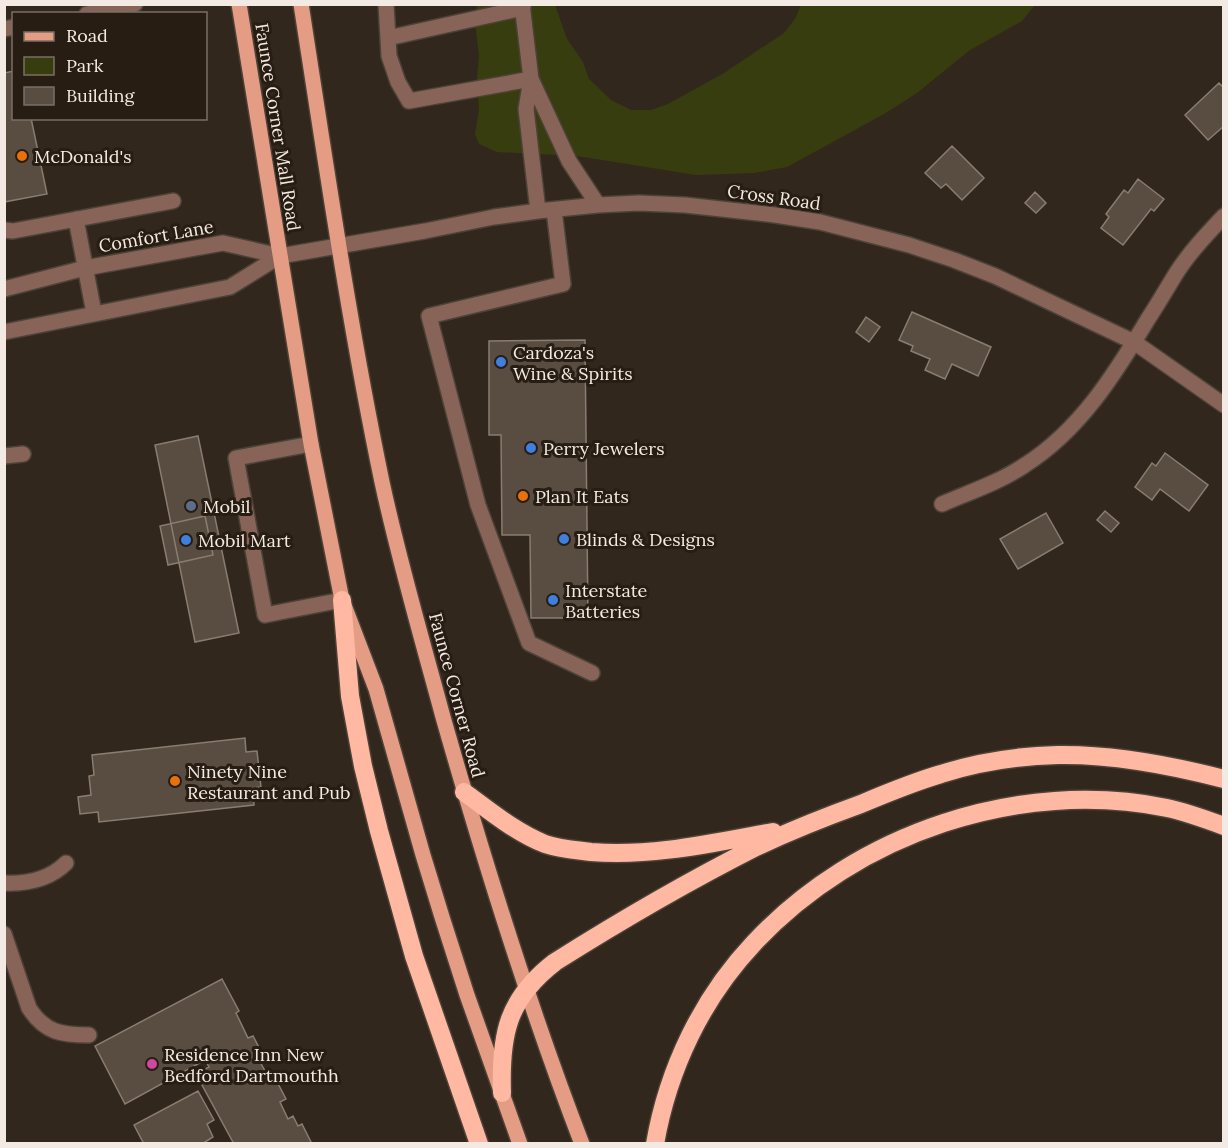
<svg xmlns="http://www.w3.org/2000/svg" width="1228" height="1148" viewBox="0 0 1228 1148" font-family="Lora,serif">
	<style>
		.green { fill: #383d0f }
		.building { fill: #594d42; stroke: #897c70; stroke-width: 1.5 }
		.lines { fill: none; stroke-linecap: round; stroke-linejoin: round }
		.minor-casing { stroke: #4d4238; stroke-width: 18 }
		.major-casing { stroke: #4d4238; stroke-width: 18 }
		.highway-casing { stroke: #4d4238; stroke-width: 21 }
		.minor { stroke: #876358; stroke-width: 15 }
		.major { stroke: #e59c84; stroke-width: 15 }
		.highway { stroke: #ffb8a1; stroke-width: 18 }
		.food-dot { fill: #e8710a; stroke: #281d13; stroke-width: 2 }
		.shop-dot { fill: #3f7fe0; stroke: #281d13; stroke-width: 2 }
		.service-dot { fill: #5c6f8a; stroke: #281d13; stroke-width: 2 }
		.hotel-dot { fill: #d1479c; stroke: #281d13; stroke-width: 2 }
		.labels { text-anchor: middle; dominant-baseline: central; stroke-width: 6; stroke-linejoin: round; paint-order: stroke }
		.street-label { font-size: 18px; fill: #f2eae3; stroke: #281d13 }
		.poi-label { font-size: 18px; fill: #f2eae3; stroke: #281d13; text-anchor: start }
	</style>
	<rect width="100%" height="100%" fill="#32271c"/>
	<!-- green -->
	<path class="green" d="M477,5H555L567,39L583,62L589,79L611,100L631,110H651L668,104L724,73L784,33L795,19L801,5H1035L1022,21L970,50L917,93L884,114L787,167L754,173L696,175L577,156L497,152L479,144L475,134L479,110L477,77L479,56L475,21Z"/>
	<!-- building -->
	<path class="building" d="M14,71V118H31L47,194L4,202V73Z
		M1219,83L1224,88V126L1208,140L1185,115Z
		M952,146L984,178L962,200L946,184L941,188L925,173Z
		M1138,179L1164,199L1154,211L1151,209L1123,245L1101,228L1109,217L1106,214L1124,190L1128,193Z
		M1035,192L1046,203L1036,213L1025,203Z
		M912,312L991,347L978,376L952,364L945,379L925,370L930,359L911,351L913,346L899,340Z
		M866,317L880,327L869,342L856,332Z
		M585,340L588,618H531L530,535H502L501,435H489V341Z
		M198,436L239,633L195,642L155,445Z
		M1165,453L1208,485L1189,511L1160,489L1152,500L1135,487L1152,463L1156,466Z
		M1105,511L1119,523L1111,532L1097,520Z
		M1046,513L1063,543L1018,569L1000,539Z
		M205,516L213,555L168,565L160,526Z
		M245,738L246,752L257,751L261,787L253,788L254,805L99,822L98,812L80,814L78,797L91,795L89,776L94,775L92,755Z
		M222,979L239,1011L236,1013L248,1038L253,1036L263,1055L258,1058L270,1080L275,1078L286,1099L280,1102L288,1119L293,1116L298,1126L302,1124L312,1144H234L196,1074L209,1067L205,1060L125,1104L95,1046Z
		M198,1091L214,1120L207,1124L213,1137L202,1144H144L134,1125Z"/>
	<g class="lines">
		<defs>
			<path id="minor" d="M386,4L389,56L398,82L409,101L531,79
				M522,4L531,79L526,109L538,211
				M87,14L135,4
				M4,29L14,27
				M388,38L523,8
				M531,79L569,161L598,205
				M554,210L563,284L429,316L478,505L529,643L592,673
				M76,219L94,313
				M4,230L13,231L173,201
				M4,289L85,268L223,243L280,256
				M4,332L230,287L280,256L425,231L494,217L538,211L598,205L639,203L685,205L775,215L820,222L909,245L954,260L995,276L1134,342L1224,405
				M311,444L236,458L265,615L342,600
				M4,456L23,454
				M942,504C970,492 1000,482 1025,465C1080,430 1115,374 1148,319C1158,304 1167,288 1177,272C1190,252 1207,234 1224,216
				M4,883C27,884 50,879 66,863
				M4,934L29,1008C45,1033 62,1035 89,1035"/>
			<path id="major" d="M239,4L311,444L342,600L376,689L423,855L442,917L467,995L520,1144
				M301,4C326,164 349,324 382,482C399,561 422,639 443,717C484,861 528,1004 582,1144"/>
			<path id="highway" d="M342,600L350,696L363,766L379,831L414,956L479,1144
				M464,792C490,811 515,832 545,844C560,849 576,850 591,852C652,857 712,843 773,832
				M502,1093C500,1035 507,999 555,962C620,921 687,882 756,847C790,831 825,817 861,804C887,793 914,782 941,774C978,762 1019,756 1058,755C1114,754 1170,765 1224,779
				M655,1144C668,1069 702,998 754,943C856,833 1020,778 1167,808C1186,812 1205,819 1224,826"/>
		</defs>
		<!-- minor casing -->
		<use href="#minor" class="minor-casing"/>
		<!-- major casing -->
		<use href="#major" class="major-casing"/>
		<!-- highway casing -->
		<use href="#highway" class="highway-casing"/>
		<!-- minor -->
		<use href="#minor" class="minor"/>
		<!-- major -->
		<use href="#major" class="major"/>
		<!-- highway -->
		<use href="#highway" class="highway"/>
	</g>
	<!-- markers -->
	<g class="food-dot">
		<circle cx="22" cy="156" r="6"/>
		<circle cx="523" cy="496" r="6"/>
		<circle cx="175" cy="781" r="6"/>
	</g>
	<g class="shop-dot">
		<circle cx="501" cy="362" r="6"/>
		<circle cx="531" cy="448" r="6"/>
		<circle cx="564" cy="539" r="6"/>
		<circle cx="186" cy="540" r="6"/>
		<circle cx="553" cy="600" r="6"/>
	</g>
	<circle class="service-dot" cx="191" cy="506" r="6"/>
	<circle class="hotel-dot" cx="152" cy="1064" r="6"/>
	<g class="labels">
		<!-- street labels -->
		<g class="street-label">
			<text transform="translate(278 127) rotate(81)">Faunce Corner Mall Road</text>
			<text transform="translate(774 197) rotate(8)">Cross Road</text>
			<text transform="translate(156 236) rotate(-10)">Comfort Lane</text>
			<text transform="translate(457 695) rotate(75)">Faunce Corner Road</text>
		</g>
		<!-- poi labels -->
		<g class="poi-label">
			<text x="34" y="156">McDonald's</text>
			<text x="513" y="352">Cardoza's<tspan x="513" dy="21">Wine &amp; Spirits</tspan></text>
			<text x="543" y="448">Perry Jewelers</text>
			<text x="535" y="496">Plan It Eats</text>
			<text x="203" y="506">Mobil</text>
			<text x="576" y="539">Blinds &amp; Designs</text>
			<text x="198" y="540">Mobil Mart</text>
			<text x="565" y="590">Interstate<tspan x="565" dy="21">Batteries</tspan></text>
			<text x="187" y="771">Ninety Nine<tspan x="187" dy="21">Restaurant and Pub</tspan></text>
			<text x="164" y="1054">Residence Inn New<tspan x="164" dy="21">Bedford Dartmouthh</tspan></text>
		</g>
	</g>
	<!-- border -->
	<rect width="1228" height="1148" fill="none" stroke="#f2eae3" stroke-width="12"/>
	<!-- legend -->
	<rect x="12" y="12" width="195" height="108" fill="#281d13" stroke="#796f66" stroke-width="1.5"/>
	<rect x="24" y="32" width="30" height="9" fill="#e59c84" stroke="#796f66" stroke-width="1.5"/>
	<text x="66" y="42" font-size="18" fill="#f2eae3">Road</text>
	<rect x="24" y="57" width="30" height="18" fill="#383d0f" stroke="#796f66" stroke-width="1.5"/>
	<text x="66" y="72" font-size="18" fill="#f2eae3">Park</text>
	<rect x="24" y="87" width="30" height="18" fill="#594d42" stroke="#796f66" stroke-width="1.5"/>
	<text x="66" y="102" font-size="18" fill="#f2eae3">Building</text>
</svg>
